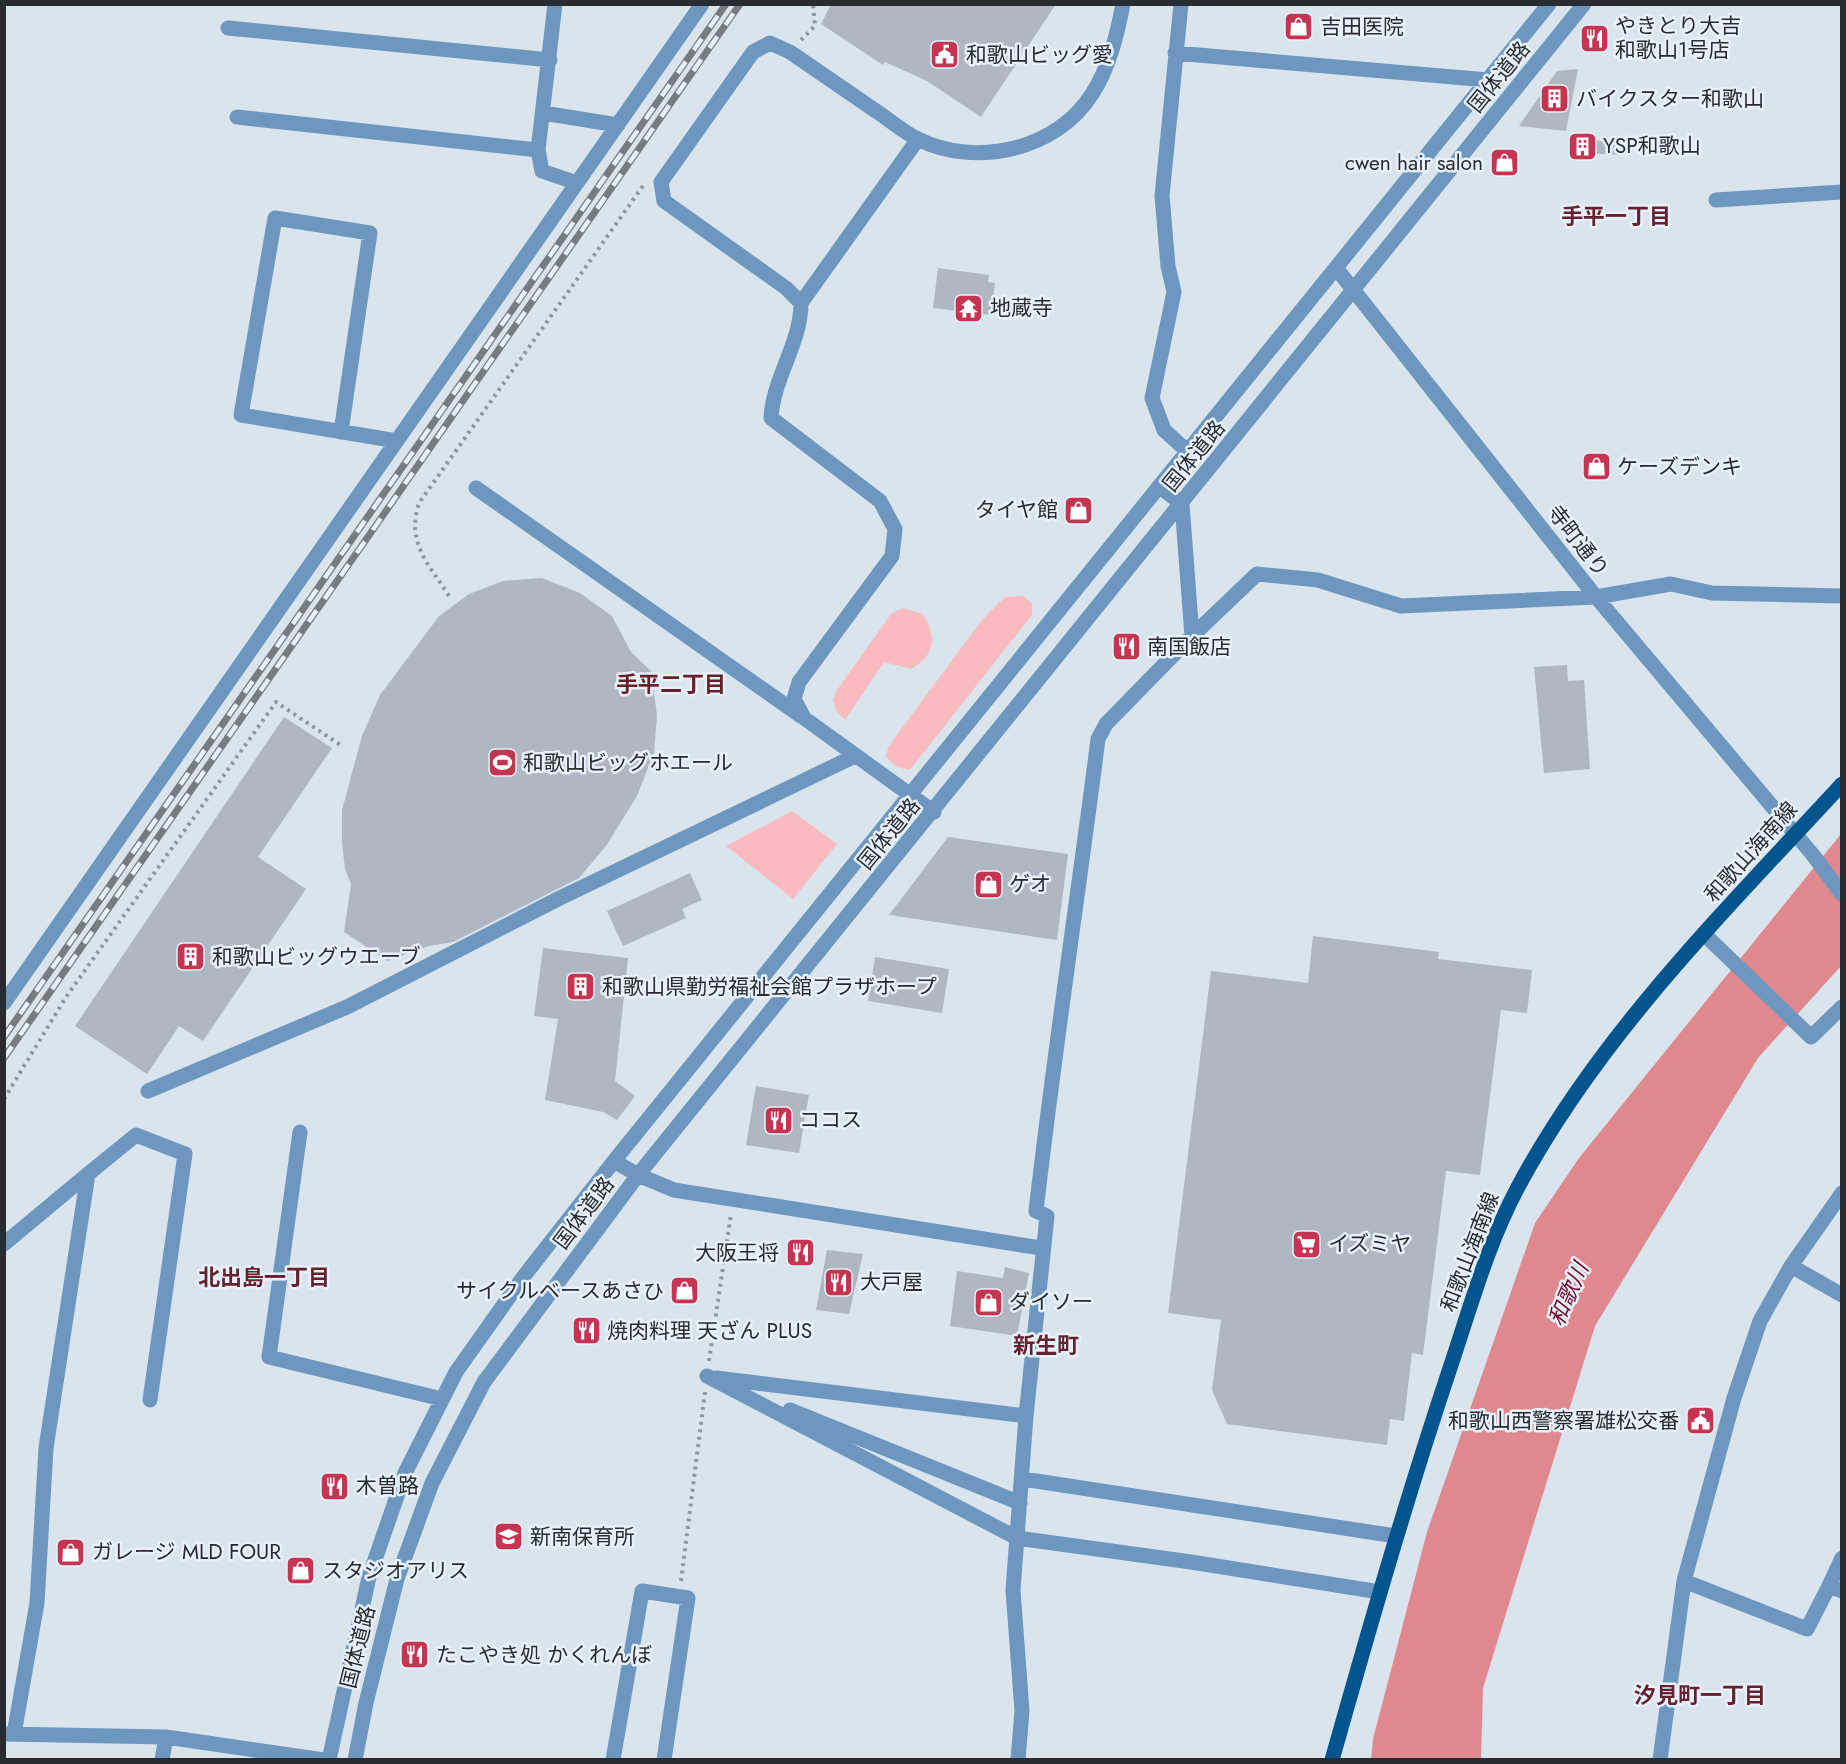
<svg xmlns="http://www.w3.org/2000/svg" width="1846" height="1764" viewBox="0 0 1846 1764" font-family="Jost,'Noto Sans JP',sans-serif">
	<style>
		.green { fill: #f9bbbf }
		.water { fill: #e0888f }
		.building { fill: #afb8c2 }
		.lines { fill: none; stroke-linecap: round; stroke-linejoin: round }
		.path { stroke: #90979d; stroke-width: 4; stroke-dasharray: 3 4.5; stroke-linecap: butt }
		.minor { stroke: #6d97bf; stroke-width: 15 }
		.major { stroke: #04558d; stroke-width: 15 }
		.rail-casing { stroke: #767c82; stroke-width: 7 }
		.rail { stroke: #e7f1fb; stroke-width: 4.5; stroke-dasharray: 14; stroke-linecap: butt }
		.labels { text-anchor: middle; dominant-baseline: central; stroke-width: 5; stroke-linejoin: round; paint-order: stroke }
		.poi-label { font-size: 21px; fill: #282b2f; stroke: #e7f1fb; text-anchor: start }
		.street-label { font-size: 21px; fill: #282b2f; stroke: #e7f1fb }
		.neighbourhood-label { font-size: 22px; font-weight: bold; fill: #66212c; stroke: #e7f1fb }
		.water-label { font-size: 22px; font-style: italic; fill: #740625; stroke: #e7f1fb }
	</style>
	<rect width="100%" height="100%" fill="#dae4ed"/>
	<!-- green -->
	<path class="green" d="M1023,596L1032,604V615L910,770L896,766L886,757L888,748L896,736L982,620L1005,597Z
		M903,608L923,614C937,637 936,655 911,669L884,662L845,720L837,712L833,699L837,690L891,614Z
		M792,811L837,844L793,899L726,846Z"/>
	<!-- water -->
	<path class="water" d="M1841,834V966L1758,1058L1595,1326L1483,1688L1481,1759L1371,1760L1373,1739L1427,1532L1535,1223L1579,1158Z"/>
	<!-- building -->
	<path class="building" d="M831,4H1056L981,117L927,81L885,62L883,65L821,24Z
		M1578,69L1566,131L1519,126L1557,71Z
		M1571,135L1623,146L1621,155L1569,152Z
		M938,268L989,275L988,282L995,283L991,315L933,308Z
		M542,578L580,593L612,616L631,652L651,671L657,715L654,753L637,796L606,846L579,878L453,942L429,946L387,961L344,932L351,884L345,869L342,842V810L362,736L380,695L439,616L469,594L503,581Z
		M1567,665L1568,681L1584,680L1590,769L1544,773L1534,667Z
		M284,717L332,748L258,857L306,889L203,1041L179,1026L147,1074L75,1026Z
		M948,837L1068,854L1057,940L889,915Z
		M690,873L702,900L682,909L686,918L623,946L607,911Z
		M1313,936L1439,952L1438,959L1532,970L1527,1013L1501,1010L1480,1175L1446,1171L1423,1355L1412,1353L1404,1421L1390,1419L1387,1445L1227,1424L1212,1390L1221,1320L1168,1313L1211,971L1308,983Z
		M543,948L628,958L615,1081L635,1096L617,1120L603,1112L545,1100L558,1019L534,1016Z
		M875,957L949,969L942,1013L868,1001Z
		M756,1086L809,1095L799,1153L746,1145Z
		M827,1250L863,1254L849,1314L816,1310Z
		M1005,1267L1029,1273L1017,1336L950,1326L957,1271L1003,1278Z"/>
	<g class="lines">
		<!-- path -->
		<path class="path" d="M801,40L815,26L813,4
			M449,596C428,563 406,543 419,503L645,183
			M4,1099L66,997L276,702L342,746
			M709,1361L731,1214
			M681,1581L705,1392"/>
		<!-- minor -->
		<path class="minor" d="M1181,4L1162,196L1168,266L1174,292L1152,398L1164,430L1187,451
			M228,28L550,60
			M1175,53L1488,80
			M543,113L618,125
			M237,117L538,150L542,171L577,183
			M538,150L555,4
			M1716,200L1842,192
			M1336,268L1596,597L1813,855L1842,894
			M801,303L918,139
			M341,432L370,233L275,218L241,415L397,441
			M476,488L801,716
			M1192,636L1257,574L1318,580L1401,606L1596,597L1671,584L1712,593L1842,596
			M934,812L804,718L794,699L799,682L892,556L895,529L880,501L771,418C773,378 801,343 801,303L786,288L664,201L661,182L753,52L770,43L790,52C818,71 847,91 876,111C890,120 903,132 918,139C975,168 1057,150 1092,94C1109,68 1117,35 1123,4
			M1704,934L1811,1037L1842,1007
			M4,1003L702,4
			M148,1091L347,1007L560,898L855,756
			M300,1132L269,1357L442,1399
			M614,1161L638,1175L674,1190L1041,1248
			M88,1174L136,1135L185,1154L150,1400
			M4,1244L88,1174L46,1448L37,1603L14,1734
			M1791,1266L1842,1295
			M707,1376L1017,1538L1191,1562L1380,1592
			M716,1378L1026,1416L1013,1590L1022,1711L1018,1760
			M790,1410L1020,1503
			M1026,1416L1047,1216L1036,1211C1054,1053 1078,897 1098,739L1106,724L1192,636L1182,504L1159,486
			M1023,1479L1396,1536
			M1842,1558L1829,1586L1842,1591
			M1684,1581L1807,1629L1829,1586
			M4,1734L166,1737L324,1760
			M162,1760L166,1737
			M329,1760L369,1577L405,1473L456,1372L524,1276L614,1161L1549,4
			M355,1760L366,1703L397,1579L432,1483L484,1382L638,1175L1584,4
			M613,1760L642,1591L688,1598L664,1760
			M1660,1760L1684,1581L1734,1398L1760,1321L1791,1266L1842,1193"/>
		<!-- major -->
		<path class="major" d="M1332,1760C1369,1629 1406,1500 1449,1371C1470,1309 1487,1245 1518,1187C1600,1034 1725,911 1842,784"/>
		<defs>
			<path id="rail" d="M4,1037L726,4
				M4,1058L740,4"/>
		</defs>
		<!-- rail casing -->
		<use href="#rail" class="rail-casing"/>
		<!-- rail -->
		<use href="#rail" class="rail"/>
	</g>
	<!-- icons -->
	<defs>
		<symbol id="shop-square" viewBox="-11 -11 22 22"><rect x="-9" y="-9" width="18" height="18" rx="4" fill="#c53551" stroke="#e7f1fb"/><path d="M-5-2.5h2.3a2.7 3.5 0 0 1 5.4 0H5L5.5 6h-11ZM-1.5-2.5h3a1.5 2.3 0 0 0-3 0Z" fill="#fff"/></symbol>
		<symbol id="restaurant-square" viewBox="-11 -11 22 22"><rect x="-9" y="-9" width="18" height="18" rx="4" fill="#c53551" stroke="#e7f1fb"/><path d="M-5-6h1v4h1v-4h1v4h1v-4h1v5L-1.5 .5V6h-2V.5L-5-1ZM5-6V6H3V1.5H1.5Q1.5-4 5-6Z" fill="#fff"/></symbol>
		<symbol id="civic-square" viewBox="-11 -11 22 22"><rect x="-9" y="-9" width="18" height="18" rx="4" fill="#c53551" stroke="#e7f1fb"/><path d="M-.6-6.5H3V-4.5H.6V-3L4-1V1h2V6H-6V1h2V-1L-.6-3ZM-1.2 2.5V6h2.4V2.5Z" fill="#fff"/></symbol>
		<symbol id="building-square" viewBox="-11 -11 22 22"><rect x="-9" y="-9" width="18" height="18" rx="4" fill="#c53551" stroke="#e7f1fb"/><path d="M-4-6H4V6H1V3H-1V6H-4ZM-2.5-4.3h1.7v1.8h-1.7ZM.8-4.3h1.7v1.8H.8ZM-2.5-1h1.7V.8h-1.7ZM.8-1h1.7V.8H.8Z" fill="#fff"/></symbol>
		<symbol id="temple-square" viewBox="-11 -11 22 22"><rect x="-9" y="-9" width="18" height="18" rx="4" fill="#c53551" stroke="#e7f1fb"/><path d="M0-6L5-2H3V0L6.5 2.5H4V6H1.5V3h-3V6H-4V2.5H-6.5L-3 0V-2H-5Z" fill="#fff"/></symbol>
		<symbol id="stadium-square" viewBox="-11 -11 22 22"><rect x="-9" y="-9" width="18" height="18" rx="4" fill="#c53551" stroke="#e7f1fb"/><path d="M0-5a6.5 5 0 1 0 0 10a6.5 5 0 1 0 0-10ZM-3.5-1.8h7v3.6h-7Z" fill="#fff"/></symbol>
		<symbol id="supermarket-square" viewBox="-11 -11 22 22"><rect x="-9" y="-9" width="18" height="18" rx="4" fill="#c53551" stroke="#e7f1fb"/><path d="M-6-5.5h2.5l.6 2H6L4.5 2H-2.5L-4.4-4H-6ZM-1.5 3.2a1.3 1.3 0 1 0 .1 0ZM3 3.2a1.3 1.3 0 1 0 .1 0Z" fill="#fff"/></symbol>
		<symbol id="school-square" viewBox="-11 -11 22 22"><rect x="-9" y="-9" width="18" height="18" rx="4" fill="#c53551" stroke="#e7f1fb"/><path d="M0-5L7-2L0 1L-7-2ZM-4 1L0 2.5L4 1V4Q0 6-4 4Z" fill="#fff"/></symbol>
	</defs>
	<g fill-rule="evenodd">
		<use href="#shop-square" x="1282" y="10" width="33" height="33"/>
		<use href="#restaurant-square" x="1578" y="22" width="33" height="33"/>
		<use href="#civic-square" x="928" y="38" width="33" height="33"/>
		<use href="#building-square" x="1538" y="82" width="33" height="33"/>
		<use href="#building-square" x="1566" y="130" width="33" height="33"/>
		<use href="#shop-square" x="1488" y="146" width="33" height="33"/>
		<use href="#temple-square" x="952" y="292" width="33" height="33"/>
		<use href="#shop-square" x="1580" y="450" width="33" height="33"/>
		<use href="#shop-square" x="1062" y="494" width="33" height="33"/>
		<use href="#restaurant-square" x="1110" y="630" width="33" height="33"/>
		<use href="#stadium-square" x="486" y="746" width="33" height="33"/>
		<use href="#shop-square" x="972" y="868" width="33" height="33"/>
		<use href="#building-square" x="174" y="940" width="33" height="33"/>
		<use href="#building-square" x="564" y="970" width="33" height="33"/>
		<use href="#restaurant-square" x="762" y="1104" width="33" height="33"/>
		<use href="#supermarket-square" x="1290" y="1228" width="33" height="33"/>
		<use href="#restaurant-square" x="784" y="1236" width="33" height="33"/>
		<use href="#restaurant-square" x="822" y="1266" width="33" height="33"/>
		<use href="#shop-square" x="668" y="1274" width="33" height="33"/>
		<use href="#shop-square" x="972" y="1286" width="33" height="33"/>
		<use href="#restaurant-square" x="570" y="1314" width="33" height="33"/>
		<use href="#civic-square" x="1684" y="1404" width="33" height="33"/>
		<use href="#restaurant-square" x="318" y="1470" width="33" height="33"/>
		<use href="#school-square" x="492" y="1520" width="33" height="33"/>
		<use href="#shop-square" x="54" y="1536" width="33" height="33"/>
		<use href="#shop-square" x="284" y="1554" width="33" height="33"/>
		<use href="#restaurant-square" x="398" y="1638" width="33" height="33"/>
	</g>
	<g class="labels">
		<!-- poi labels -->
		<g class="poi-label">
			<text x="1615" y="26">やきとり大吉<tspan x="1615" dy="24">和歌山1号店</tspan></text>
			<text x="1320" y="27">吉田医院</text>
			<text x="966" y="55">和歌山ビッグ愛</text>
			<text x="1576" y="99">バイクスター和歌山</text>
			<text x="1603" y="146">YSP和歌山</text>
			<text x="1483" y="163" text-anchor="end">cwen hair salon</text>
			<text x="990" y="308">地蔵寺</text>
			<text x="1617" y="467">ケーズデンキ</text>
			<text x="1058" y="510" text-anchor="end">タイヤ館</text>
			<text x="1147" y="647">南国飯店</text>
			<text x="523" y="763">和歌山ビッグホエール</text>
			<text x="1009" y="884">ゲオ</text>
			<text x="212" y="957">和歌山ビッグウエーブ</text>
			<text x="602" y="987">和歌山県勤労福祉会館プラザホープ</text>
			<text x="799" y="1120">ココス</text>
			<text x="1328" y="1244">イズミヤ</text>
			<text x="779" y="1253" text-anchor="end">大阪王将</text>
			<text x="860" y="1282">大戸屋</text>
			<text x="664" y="1291" text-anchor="end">サイクルベースあさひ</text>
			<text x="1009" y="1302">ダイソー</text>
			<text x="607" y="1331">焼肉料理 天ざん PLUS</text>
			<text x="1679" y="1421" text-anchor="end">和歌山西警察署雄松交番</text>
			<text x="356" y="1486">木曽路</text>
			<text x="530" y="1537">新南保育所</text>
			<text x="92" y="1552">ガレージ MLD FOUR</text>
			<text x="322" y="1571">スタジオアリス</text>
			<text x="436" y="1655">たこやき処 かくれんぼ</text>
		</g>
		<!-- street labels -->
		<g class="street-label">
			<text transform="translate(1499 77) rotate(-51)">国体道路</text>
			<text transform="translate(1194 456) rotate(-51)">国体道路</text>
			<text transform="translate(1578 541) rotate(52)">寺町通り</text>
			<text transform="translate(889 834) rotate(-51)">国体道路</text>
			<text transform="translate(1751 852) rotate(-48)">和歌山海南線</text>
			<text transform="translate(584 1213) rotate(-53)">国体道路</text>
			<text transform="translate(1470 1252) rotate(-69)">和歌山海南線</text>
			<text transform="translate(358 1647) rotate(-76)">国体道路</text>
		</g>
		<!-- neighbourhood labels -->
		<g class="neighbourhood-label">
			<text x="1616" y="216">手平一丁目</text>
			<text x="671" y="684">手平二丁目</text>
			<text x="264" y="1277">北出島一丁目</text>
			<text x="1046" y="1345">新生町</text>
			<text x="1700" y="1695">汐見町一丁目</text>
		</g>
		<!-- water labels -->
		<g class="water-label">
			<text transform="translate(1568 1294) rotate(-66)">和歌川</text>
		</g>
	</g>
	<!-- border -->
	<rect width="1846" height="1764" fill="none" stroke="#282b2f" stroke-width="12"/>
</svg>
